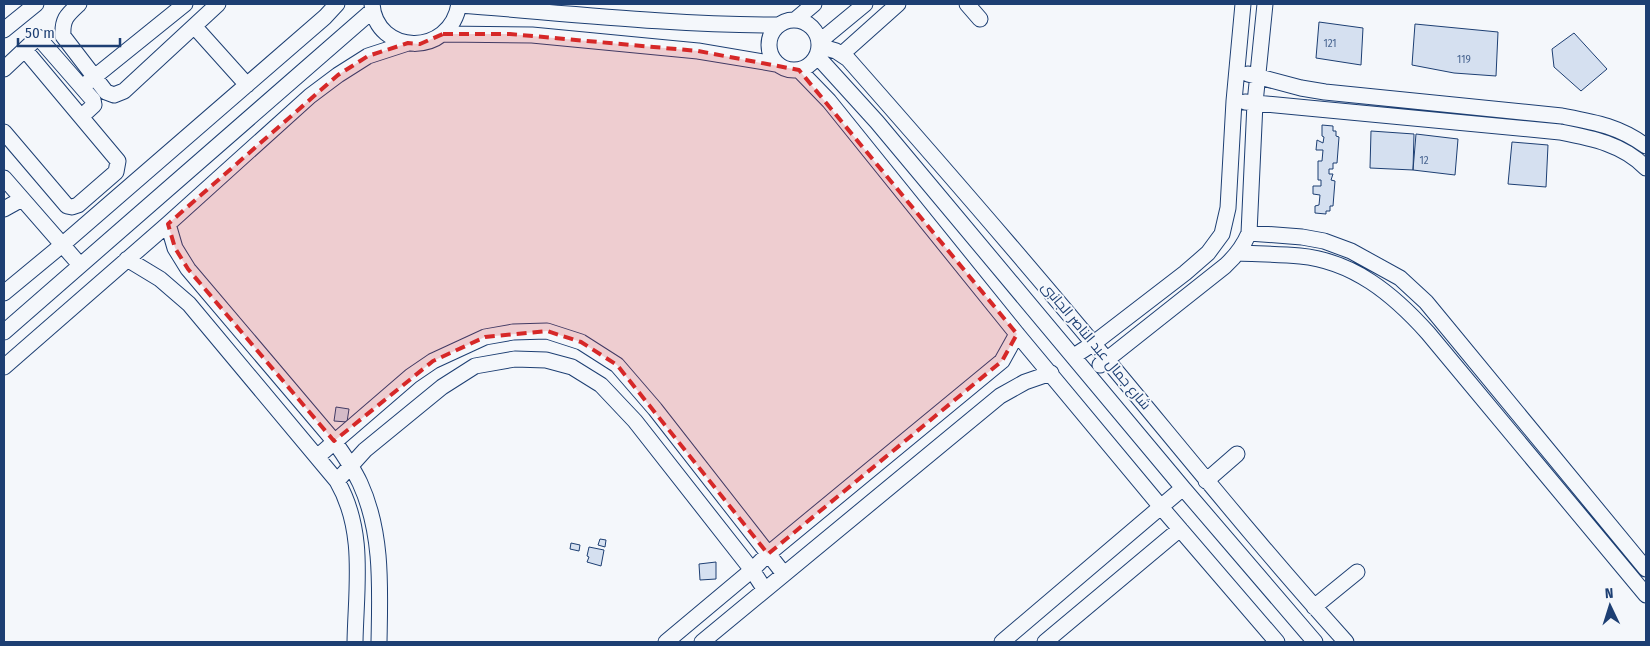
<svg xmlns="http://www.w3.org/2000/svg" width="1650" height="646" viewBox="0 0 1650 646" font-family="'Fira Sans Condensed',Cairo,sans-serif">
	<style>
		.building { fill: #d5e0f0; stroke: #1d3f73 }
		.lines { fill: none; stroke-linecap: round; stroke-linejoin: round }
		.minor-casing { stroke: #1d3f73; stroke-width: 17 }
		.minor { stroke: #f4f7fb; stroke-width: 15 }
		.marked { fill: #d62828; fill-opacity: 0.2; stroke: #d62828; stroke-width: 4; stroke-dasharray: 10 6; stroke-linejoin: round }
		.labels { text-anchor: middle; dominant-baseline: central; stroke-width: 4; stroke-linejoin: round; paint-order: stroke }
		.number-label { font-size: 11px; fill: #4b6792 }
		.street-label { font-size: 14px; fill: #1d3f73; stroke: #f4f7fb }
	</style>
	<rect width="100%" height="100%" fill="#f4f7fb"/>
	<!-- building -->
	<path class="building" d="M1319,22L1363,28L1361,65L1316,58Z
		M1415,24L1498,32L1496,76L1454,73L1412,65Z
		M1574,33L1607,69L1581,91L1554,67L1552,49Z
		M1322,125L1333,126V131H1336V136L1339,137L1337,163H1333V169H1329V174H1333L1331,180L1335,181L1333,206H1330V211H1326V214L1315,213V206L1319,205L1320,195L1313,194V186H1321V180H1318V161H1322L1323,150H1316L1317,140L1323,143L1324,137L1322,136Z
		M1371,131L1414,134L1413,170L1370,168Z
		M1416,134L1458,139L1455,175L1413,170Z
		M1512,142L1548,145L1546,187L1508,184Z
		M336,407L349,409L347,422L334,421Z
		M600,539L606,540L605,547L598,545Z
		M571,543L580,545L579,551L570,549Z
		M589,547L604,550L601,566L587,562L589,557L587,556Z
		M716,562V579L700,580L699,564Z"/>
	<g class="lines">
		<defs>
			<path id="minor" d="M79,4C67,15 62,19 63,36L106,92L114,95L124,91L218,4
				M372,4C376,55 450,58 459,4
				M967,4L980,19
				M459,5C565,13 672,25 778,25
				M769 45a25 25 0 1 1 50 0a25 25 0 1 1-50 0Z
				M795,20L814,4
				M194,26L247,85
				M4,30L36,4
				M443,34L532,35L698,51L776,64
				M819,42L865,4
				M819,46L836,51L848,59C930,152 1012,246 1092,342C1176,442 1258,545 1346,642
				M842,54L898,4
				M817,56L877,122L1183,488L1315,642
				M4,69L38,37L93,100L94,105L81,117
				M799,70L829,101L1017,334L1161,507L1277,642
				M1248,74L1301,88L1325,92L1562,116C1594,122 1619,126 1646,146
				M87,83L185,4
				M1245,102L1560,132C1591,138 1623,144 1646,168
				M4,132L67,206L72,207L78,205L116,172L118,161L25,50
				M4,178L80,265
				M4,209L22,199
				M168,224L175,248L188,269L334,441C344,455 353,468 360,483C383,533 380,589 379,642
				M1249,233L1302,237L1324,241L1351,251L1400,278L1426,302L1646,569
				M1238,253C1259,254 1279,254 1300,256C1353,261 1393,294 1428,333L1646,595
				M127,259L160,279L189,304L337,481C366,531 356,587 355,642
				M4,293L62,245L325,17L337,4
				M4,332L373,10
				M1074,356L1094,343L1185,273L1208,253L1222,234L1228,208L1234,101L1243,4
				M1100,365L1225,266C1236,256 1243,247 1249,233L1255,103L1265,4
				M4,367L168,224L310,96L338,75L368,56L408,43
				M317,457L411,376L433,361L485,337L513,332L547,331L581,342L617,365L655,409L784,574
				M337,481L365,450L442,387L475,366L515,359L546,360L572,367L601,385L635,421L752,570L765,590
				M1206,481L1237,454
				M1314,607L1357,572
				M666,642L752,570L768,554L1002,361L1017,334
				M702,642L1000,396L1025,382L1051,373
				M1002,642L1183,488
				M1045,642L1180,529"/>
		</defs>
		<!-- minor casing -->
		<use href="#minor" class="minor-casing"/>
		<!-- minor -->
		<use href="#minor" class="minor"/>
	</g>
	<!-- marked area -->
	<path class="marked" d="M443,34H510L698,51L799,70L1017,334L1002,361L768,554L617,365L581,342L547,331L485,337L433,361L334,441L188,269L175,248L168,224L338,75L368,56L408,43L420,44Z"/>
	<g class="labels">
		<!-- number labels -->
		<g class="number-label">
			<text x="1330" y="43">121</text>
			<text x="1464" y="59">119</text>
			<text x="1424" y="160">12</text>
		</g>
		<!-- street labels -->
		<g class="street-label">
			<text transform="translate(1096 346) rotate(50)">شارع جمال عبد الناصر الجانبى</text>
		</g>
	</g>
	<!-- border -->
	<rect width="1650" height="646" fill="none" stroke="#1d3f73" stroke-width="10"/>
	<!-- north arrow -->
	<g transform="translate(1610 606) rotate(356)" stroke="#f4f7fb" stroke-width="4" paint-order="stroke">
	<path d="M0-4L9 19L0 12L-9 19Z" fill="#1d3f73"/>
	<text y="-8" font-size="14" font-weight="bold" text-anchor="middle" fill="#1d3f73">N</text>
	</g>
	<!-- scale -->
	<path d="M18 38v8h102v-8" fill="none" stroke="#1d3f73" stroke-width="2.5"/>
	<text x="25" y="38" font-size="15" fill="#1d3f73" stroke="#f4f7fb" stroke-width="4" paint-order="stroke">50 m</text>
</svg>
